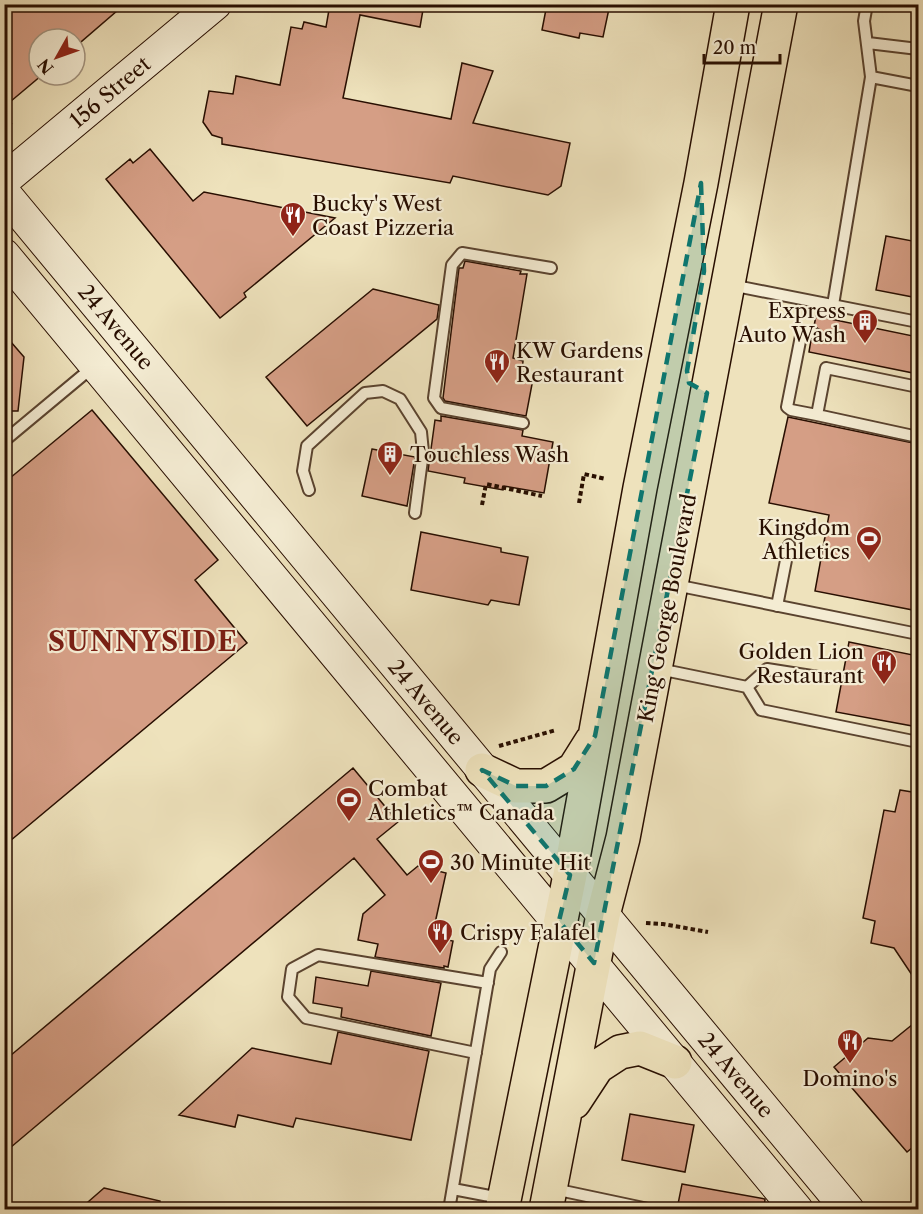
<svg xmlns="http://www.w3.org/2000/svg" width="923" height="1214" viewBox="0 0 923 1214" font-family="'Libre Caslon Text',serif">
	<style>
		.building { fill: #d59e85; stroke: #280e00; stroke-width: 1.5 }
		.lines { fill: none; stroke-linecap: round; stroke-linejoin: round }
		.lane-casing { stroke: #5a432f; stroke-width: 14 }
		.secondary-casing { stroke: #280e00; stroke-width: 34 }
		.primary-casing { stroke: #280e00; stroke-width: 36 }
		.path { stroke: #280e00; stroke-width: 4; stroke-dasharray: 4.5 3; stroke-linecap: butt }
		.lane { stroke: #f4ecd3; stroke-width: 10 }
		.secondary { stroke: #f4ecd3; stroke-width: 32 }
		.primary { stroke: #eee2bc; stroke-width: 33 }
		.marked { fill: #0f766e; fill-opacity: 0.2; stroke: #0f766e; stroke-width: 4.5; stroke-dasharray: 12 8; stroke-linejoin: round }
		.labels { text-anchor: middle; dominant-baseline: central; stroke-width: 4.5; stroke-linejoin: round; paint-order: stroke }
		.street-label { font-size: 21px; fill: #280e00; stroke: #f4ecd3 }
		.poi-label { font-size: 21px; fill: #280e00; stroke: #f4ecd3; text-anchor: start }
		.district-label { font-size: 27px; font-weight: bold; letter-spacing: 1.5px; fill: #7a1f14; stroke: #f4ecd3 }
	</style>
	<rect width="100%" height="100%" fill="#eee2bc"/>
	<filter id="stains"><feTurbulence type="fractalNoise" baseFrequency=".00333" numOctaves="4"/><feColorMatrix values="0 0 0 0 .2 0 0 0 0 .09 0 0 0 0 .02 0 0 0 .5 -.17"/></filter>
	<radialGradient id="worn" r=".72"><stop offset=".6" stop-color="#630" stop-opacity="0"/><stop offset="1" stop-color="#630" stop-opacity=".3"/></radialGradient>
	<!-- building -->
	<path class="building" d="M4,4H125L75,47V39H39V75H42L4,107Z
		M330,4H424L420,27L360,15L343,98L451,119L462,63L493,71L473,123L570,143L561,186L548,195L453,176L450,183L222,144V138L212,135L203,122L209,91L233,94L236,76L280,85L291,27L302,29L304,22L326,27Z
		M547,4H610L603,37L580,33L579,38L542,30Z
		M150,149L193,201L204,192L335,218L244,293L246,297L220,318L106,179L130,159L133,163Z
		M886,236L918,242V298L876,290Z
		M465,261L521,271L520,274H527L513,358L523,361L522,372H528L527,377L533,379L526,416L445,401L443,398L459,268H463Z
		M373,289L439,305L437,319L307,426L266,377Z
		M816,316L918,337V374L809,352L811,340H816L820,335V330L814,326Z
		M4,334L24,357L18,411H4Z
		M92,410L218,560L195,580L247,643L4,846V483Z
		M441,416L523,430L522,436L553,442L544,493L504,486L503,490L464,483L465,478L428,471L435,420L441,421Z
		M788,417L918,444V611L815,591L829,515L769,503Z
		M372,449L415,457L407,506L362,496Z
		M421,532L501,548V552L528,557L519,605L491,600L488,605L411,590Z
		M849,642L918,656V727L836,712Z
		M353,768L398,822L377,839L407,875L418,866L446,873L432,937L453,941L448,967L444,966V968L375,957L378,944L358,940L363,914L385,895L354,858L4,1153V1061Z
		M900,790L918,793V984L894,948L871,943L875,921L863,918L884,810L895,812Z
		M371,971L441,983L431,1036L341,1017L342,1008L313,1003L316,977L368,986Z
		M918,1020V1143L907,1152L834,1067L868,1038L892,1041Z
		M338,1032L429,1051L411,1140L296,1118L293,1127L238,1115L235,1127L179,1115L252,1048L331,1064Z
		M630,1114L694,1125L685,1172L622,1160Z
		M682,1184L765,1199L764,1209H677Z
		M104,1188L160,1201L159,1209H80Z"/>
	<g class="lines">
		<defs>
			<path id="lane" d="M868,43L918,49
				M871,77L918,86
				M731,285L918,322
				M833,305L871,77L864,21L867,4
				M813,333L802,331L787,407L791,410L817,415L826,368L918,387
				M817,415L918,437
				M523,423L441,408L434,398L452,265L462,253L551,268
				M4,441L94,366
				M309,490L303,471L307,446L365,393L383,391L400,399L421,432L423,452L415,513
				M675,585L918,634
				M777,606L789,545
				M659,669L747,687L767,669L818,677
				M747,687L761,710L918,742
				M476,1053L306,1018L288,997L292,969L318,955L488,983
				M453,1189L500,1198
				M554,1189L653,1210
				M449,1210L490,969L501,952"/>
			<path id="secondary" d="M4,180L215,4
				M4,193L848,1210
				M4,255L797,1210"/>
			<path id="primary" d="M482,770L516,786H546L574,769L591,742
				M574,1102L597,1067L620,1052L640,1048L675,1062
				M502,1210L570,875L640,488L701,183L733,4
				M546,1210L603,915L623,838L781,4"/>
		</defs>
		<!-- lane casing -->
		<use href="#lane" class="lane-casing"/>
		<!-- secondary casing -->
		<use href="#secondary" class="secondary-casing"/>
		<!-- primary casing -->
		<use href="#primary" class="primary-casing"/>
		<!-- path -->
		<path class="path" d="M4,117L11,125
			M579,503L584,474L606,479
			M482,505L486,484L542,496
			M499,746L556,730
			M646,923L663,924L708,932"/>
		<!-- lane -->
		<use href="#lane" class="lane"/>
		<!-- secondary -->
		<use href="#secondary" class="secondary"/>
		<!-- primary -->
		<use href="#primary" class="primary"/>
	</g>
	<!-- marked area -->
	<path class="marked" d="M701,183L704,271L687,371L689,383L707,393L594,963L559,921L570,875L482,770L516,786H546L574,769L595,736Z"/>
	<!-- icons -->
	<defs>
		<symbol id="restaurant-pin" viewBox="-11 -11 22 30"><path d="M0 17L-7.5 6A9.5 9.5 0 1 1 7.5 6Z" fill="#8f2418" stroke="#f4ecd3"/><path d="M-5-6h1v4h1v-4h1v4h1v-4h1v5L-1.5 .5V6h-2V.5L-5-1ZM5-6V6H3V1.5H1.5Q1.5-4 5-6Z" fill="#fff"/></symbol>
		<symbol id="building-pin" viewBox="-11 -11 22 30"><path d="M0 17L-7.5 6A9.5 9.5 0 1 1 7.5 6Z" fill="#8f2418" stroke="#f4ecd3"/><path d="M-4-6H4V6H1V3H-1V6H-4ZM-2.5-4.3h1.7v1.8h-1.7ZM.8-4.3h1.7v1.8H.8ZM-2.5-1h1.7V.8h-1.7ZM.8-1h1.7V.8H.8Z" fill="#fff"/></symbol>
		<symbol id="stadium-pin" viewBox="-11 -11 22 30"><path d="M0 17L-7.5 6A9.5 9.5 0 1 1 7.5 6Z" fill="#8f2418" stroke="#f4ecd3"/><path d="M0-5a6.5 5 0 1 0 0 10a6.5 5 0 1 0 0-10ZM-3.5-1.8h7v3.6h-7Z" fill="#fff"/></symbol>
	</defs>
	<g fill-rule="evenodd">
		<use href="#restaurant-pin" x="278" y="200" width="30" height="40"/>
		<use href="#building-pin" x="850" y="307" width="30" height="40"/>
		<use href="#restaurant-pin" x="482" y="347" width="30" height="40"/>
		<use href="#building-pin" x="375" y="439" width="30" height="40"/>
		<use href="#stadium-pin" x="854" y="524" width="30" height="40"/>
		<use href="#restaurant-pin" x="869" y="648" width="30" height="40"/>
		<use href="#stadium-pin" x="334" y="785" width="30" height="40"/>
		<use href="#stadium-pin" x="416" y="847" width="30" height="40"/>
		<use href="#restaurant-pin" x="425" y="917" width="30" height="40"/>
		<use href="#restaurant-pin" x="835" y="1027" width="30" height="40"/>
	</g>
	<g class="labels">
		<!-- street labels -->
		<g class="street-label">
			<text transform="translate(110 92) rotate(-40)">156 Street</text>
			<text transform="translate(116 327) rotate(50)">24 Avenue</text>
			<text transform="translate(667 608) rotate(-79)">King George Boulevard</text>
			<text transform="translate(426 702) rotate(50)">24 Avenue</text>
			<text transform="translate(736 1075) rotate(50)">24 Avenue</text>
		</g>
		<!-- poi labels -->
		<g class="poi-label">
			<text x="312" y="203">Bucky's West<tspan x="312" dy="24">Coast Pizzeria</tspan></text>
			<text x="846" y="310" text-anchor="end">Express<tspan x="846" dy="24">Auto Wash</tspan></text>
			<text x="516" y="350">KW Gardens<tspan x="516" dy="24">Restaurant</tspan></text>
			<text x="410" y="454">Touchless Wash</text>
			<text x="850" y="527" text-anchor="end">Kingdom<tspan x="850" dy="24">Athletics</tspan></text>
			<text x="864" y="651" text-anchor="end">Golden Lion<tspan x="864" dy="24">Restaurant</tspan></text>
			<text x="368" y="788">Combat<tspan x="368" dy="24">Athletics™ Canada</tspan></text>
			<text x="450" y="862">30 Minute Hit</text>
			<text x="460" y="932">Crispy Falafel</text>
			<text x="850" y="1078" text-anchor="middle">Domino's</text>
		</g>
		<!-- district labels -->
		<g class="district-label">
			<text x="143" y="641">SUNNYSIDE</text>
		</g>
	</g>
	<!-- margin -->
	<rect width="923" height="1214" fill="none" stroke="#eee2bc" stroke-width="24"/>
	<rect x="6" y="6" width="911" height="1202" fill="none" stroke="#280e00" stroke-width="3"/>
	<rect x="12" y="12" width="899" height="1190" fill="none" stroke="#280e00" stroke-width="1.5"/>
	<!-- north arrow -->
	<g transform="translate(57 57) rotate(230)"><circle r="28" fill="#f4ecd3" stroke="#a2937f" stroke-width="1.5"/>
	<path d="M0-4.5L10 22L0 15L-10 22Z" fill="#8f2418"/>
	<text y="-9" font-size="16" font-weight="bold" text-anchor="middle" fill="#280e00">N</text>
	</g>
	<!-- scale -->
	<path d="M704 54v9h76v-9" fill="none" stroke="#280e00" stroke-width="3"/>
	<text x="713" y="54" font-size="18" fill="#280e00" stroke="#f4ecd3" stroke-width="4.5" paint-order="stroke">20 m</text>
	<rect width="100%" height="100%" filter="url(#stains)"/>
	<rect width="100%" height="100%" fill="url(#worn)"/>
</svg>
